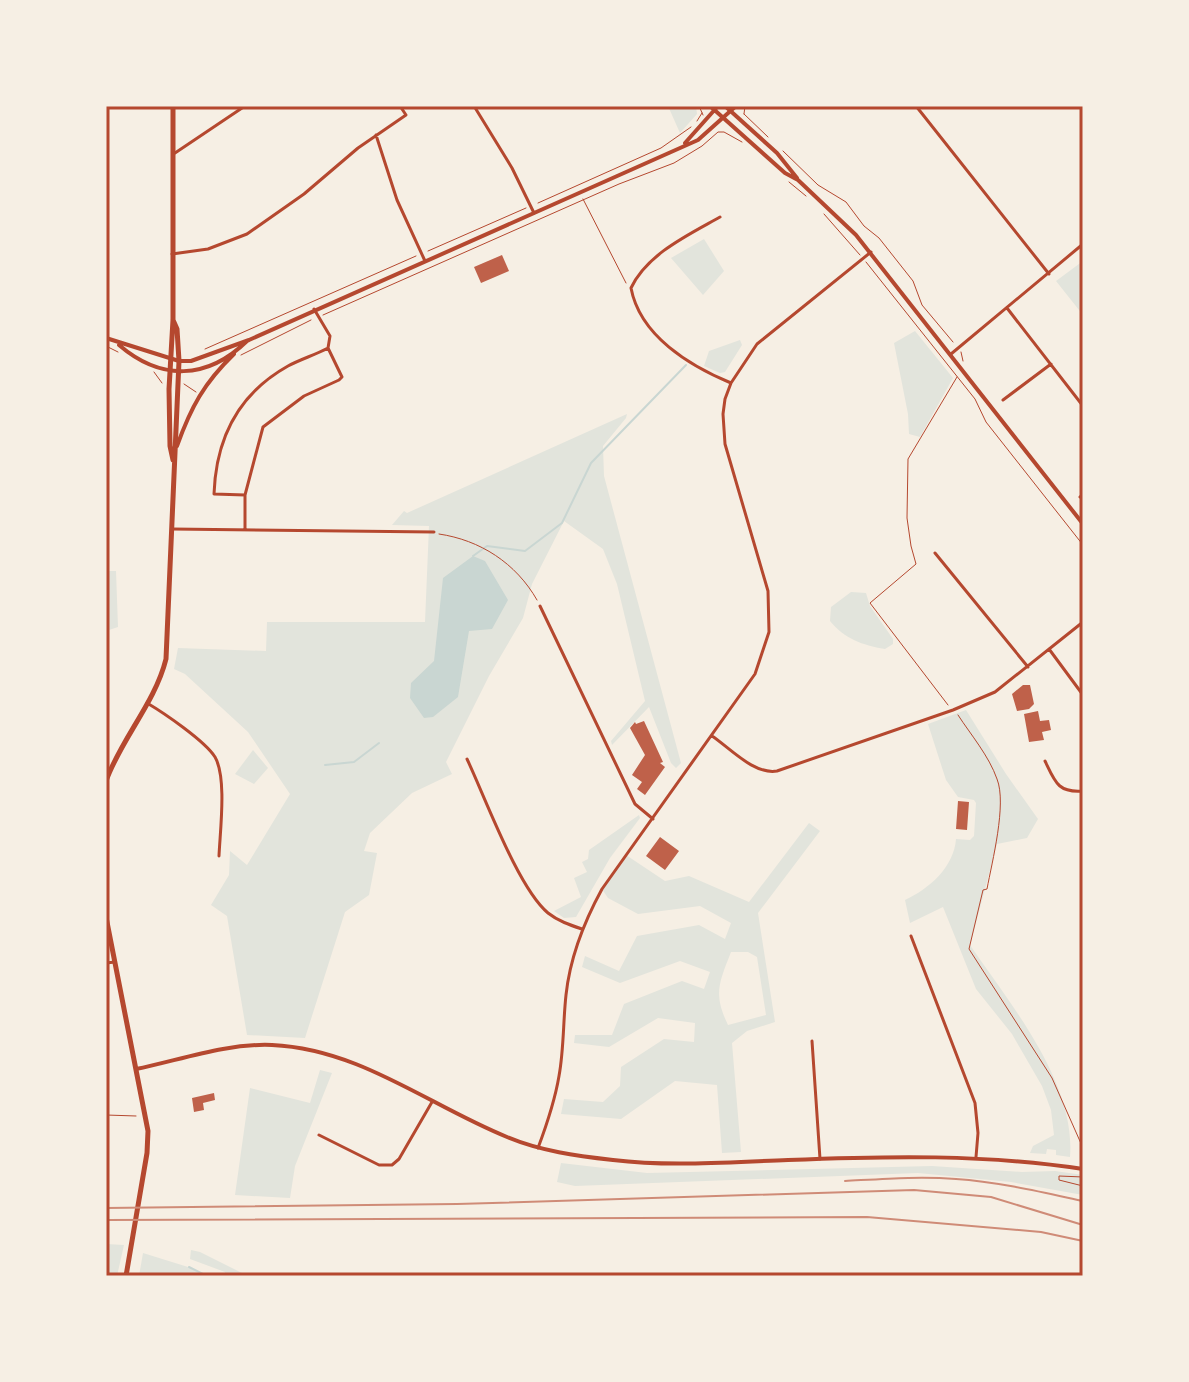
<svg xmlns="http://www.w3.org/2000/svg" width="1189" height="1382" viewBox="0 0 1189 1382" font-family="Overpass,sans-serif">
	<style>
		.green { fill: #e2e4dc; fill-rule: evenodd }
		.water { fill: #c9d6d2 }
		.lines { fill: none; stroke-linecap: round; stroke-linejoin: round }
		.stream { stroke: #c9d6d2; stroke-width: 2 }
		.building { fill: #bf614a }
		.path { stroke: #b5482f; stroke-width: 1 }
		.minor { stroke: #b5482f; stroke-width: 3 }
		.tertiary { stroke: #b5482f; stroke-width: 4 }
		.secondary { stroke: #b5482f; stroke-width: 4 }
		.primary { stroke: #b5482f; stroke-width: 5 }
		.rail { stroke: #cf8b77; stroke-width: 2 }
		.neatline { fill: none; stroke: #b5482f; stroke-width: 3 }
	</style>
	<rect width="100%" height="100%" fill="#f6efe4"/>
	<!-- green -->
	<path class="green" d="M668,106H696L697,114L680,133Z
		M704,239L724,271L703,295L671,258Z
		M1083,261V315L1056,281Z
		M915,331L953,378L920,437L909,434L908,414L894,343Z
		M740,340L742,345L725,372L720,373L704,366L709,351Z
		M627,414L626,418L603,446L604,476L681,763L676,768L671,763L649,707L612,745L611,741L645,701L617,584L603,549L564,521L532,584L523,618L489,676L446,762L452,774L412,793L370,833L364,851L377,853L369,895L345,912L305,1038L247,1035L227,916L211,905L229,875L230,851L247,865L290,794L248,732L185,674L174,669L178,648L266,651L267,622H425L429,526L392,525L404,511L407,513Z
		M106,571H116L118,627L106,631Z
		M851,592L866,593L870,606L893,639V644L885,649C862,645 845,639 830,621L831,607Z
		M966,710L1006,774L1038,819L1027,838L997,844L970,945C1010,1004 1076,1082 1070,1157L1056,1155V1150L1047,1149L1046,1154L1030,1153L1033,1146L1054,1135L1051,1110L1042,1086L1012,1034L976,989L943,907L910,923L905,900C929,889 954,867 956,839L970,840L974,836L976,803L974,800L958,797L946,780L928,724Z
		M253,750L268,768L254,784L235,774Z
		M639,815L640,818L610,858L576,917L564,918L554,911L581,897L574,878L587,872L582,862L588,859L589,850Z
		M809,823L820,831L758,913L775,1022L747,1031L732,1043L741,1152L722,1153L717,1085L675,1081L621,1119L561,1114L564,1099L603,1102L620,1086L621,1067L664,1039L694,1042L695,1023L658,1018L609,1047L574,1043L575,1035H612L624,1004L682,981L704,989L710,972L680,961L620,983L582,967L585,956L619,971L637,936L699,925L725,939L731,923L700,906L638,914L608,898L602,889L626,855L665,881L689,876L749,902ZM731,952H748L757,957L766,1015L728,1025C713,994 719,983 731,952Z
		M320,1070L332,1073L295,1166L290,1198L235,1195L250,1088L310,1103Z
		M561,1163L647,1173L932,1166L1022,1172L1055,1171L1083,1175V1195L1011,1182L918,1173L575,1186L557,1182Z
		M106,1244L124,1245L117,1276H106Z
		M191,1250L200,1252L248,1276H224L225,1272L190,1259Z
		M143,1253L188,1267L205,1276H139Z"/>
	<!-- water -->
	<path class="water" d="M473,556L485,561L508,600L492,629L469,631L458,697L433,717L424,718L410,698L411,683L434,661L443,578Z"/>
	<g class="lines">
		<!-- stream -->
		<path class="stream" d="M473,556L487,546L525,551L562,523L591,463L686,365
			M106,621L108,623
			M325,765L354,762L379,743
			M189,1267L207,1276"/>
	</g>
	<!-- building -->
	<path class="building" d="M502,255L509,271L481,283L474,267Z
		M1023,685H1030L1034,704L1029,709L1017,711L1012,694Z
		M1038,711L1040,721L1049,720L1051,730L1042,732L1044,740L1029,742L1024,714Z
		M644,721L663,762L660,763L665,767L645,795L637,789L642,782L632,775L645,755L630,728L635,722L636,724Z
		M958,801L969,802L967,830L956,829Z
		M660,837L679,851L665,870L646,856Z
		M214,1093L215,1100L203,1103L204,1110L194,1112L192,1098Z"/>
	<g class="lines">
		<!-- path -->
		<path class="path" d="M699,106L703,115
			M744,114L768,137
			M744,114L745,106
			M697,121L702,113
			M783,151L818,185L846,202L864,226L879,238L913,281L922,305L953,342
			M789,182L806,196
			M583,199L626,283
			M538,203L661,148L691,127
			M824,214L860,255
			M428,251L526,208
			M866,262L975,399L986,422L1083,545
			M323,315L619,184L674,163L702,146L718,132H724L742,142
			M106,346L118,352
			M205,349L416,256
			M961,352L963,361
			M241,355L311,320
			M154,372L162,383
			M184,384L196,392
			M439,534C480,540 516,563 537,600
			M948,705L870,603L916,564L911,546L907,518L908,459L957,377
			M958,715C971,735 989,756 997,779C1007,804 992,862 987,889L983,890L969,949L1052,1078L1083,1148
			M106,1115L136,1116
			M1083,1177L1059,1176V1180L1083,1186"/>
		<!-- minor -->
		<path class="minor" d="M474,106L512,168L534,213
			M916,106L1049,274
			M376,135L397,200L425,261
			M175,153L245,106
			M720,217C688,235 647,254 631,288C640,336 690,366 731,383
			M172,254L208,249L247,234L304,194L358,148L406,115L400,106
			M1007,308L1083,406
			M951,354L1083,244
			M1003,400L1051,364
			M245,495L214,494C216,438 238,394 288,366C301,359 315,355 328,348L330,336L314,309
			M1080,497L1083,494
			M172,529L434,532
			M245,530V495L263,427L304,396L339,380L342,377L328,348
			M935,553L1028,667
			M540,606L635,804L653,819
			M1049,649L1083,695
			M147,703C164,713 205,741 215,757C227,778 220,831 219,856
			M712,736C730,748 754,775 777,771L953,710L995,692L1083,622
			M467,759C485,797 518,888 548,913C558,921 570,925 582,929
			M1045,761C1055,782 1058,793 1083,791
			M911,936L975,1103L978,1133L976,1157
			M106,963L115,962
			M812,1041L820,1159
			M319,1135L379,1165H392L399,1159L432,1102
			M538,1148C547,1124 555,1100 559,1076C564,1049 563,1022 566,995C570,957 584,922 602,889L755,674L769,632L768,591L725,444L723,414L725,399L731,383L757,344L871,252"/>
		<!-- tertiary -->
		<path class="tertiary" d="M136,1069C180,1060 227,1043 272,1045C360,1049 428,1105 507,1137C540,1151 577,1156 613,1160C670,1167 729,1162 788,1160C887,1156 984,1154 1083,1169"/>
		<!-- secondary -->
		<path class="secondary" d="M710,106L785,173L798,180L856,235L1083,524
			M725,106L777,153L797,178
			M685,143L718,106
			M106,338L179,361H191L249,340L698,140L736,106
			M119,345C161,381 207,380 247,341
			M177,446C191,407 204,383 234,354"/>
		<!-- primary -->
		<path class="primary" d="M173,106V320L169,389L170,446L173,460
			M106,781C121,739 155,703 166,659L179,361L177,329L173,320
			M106,917L148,1131L147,1153L126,1276"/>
		<!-- rail -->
		<path class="rail" d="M845,1181C882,1179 919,1176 956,1179C999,1182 1041,1192 1083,1201
			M106,1208L457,1204L914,1190L991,1197L1083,1225
			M106,1220L867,1217L1041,1232L1083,1241"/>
	</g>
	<!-- border -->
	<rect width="1189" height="1382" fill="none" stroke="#f6efe4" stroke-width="216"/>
	<rect x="108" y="108" width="973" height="1166" class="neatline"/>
</svg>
